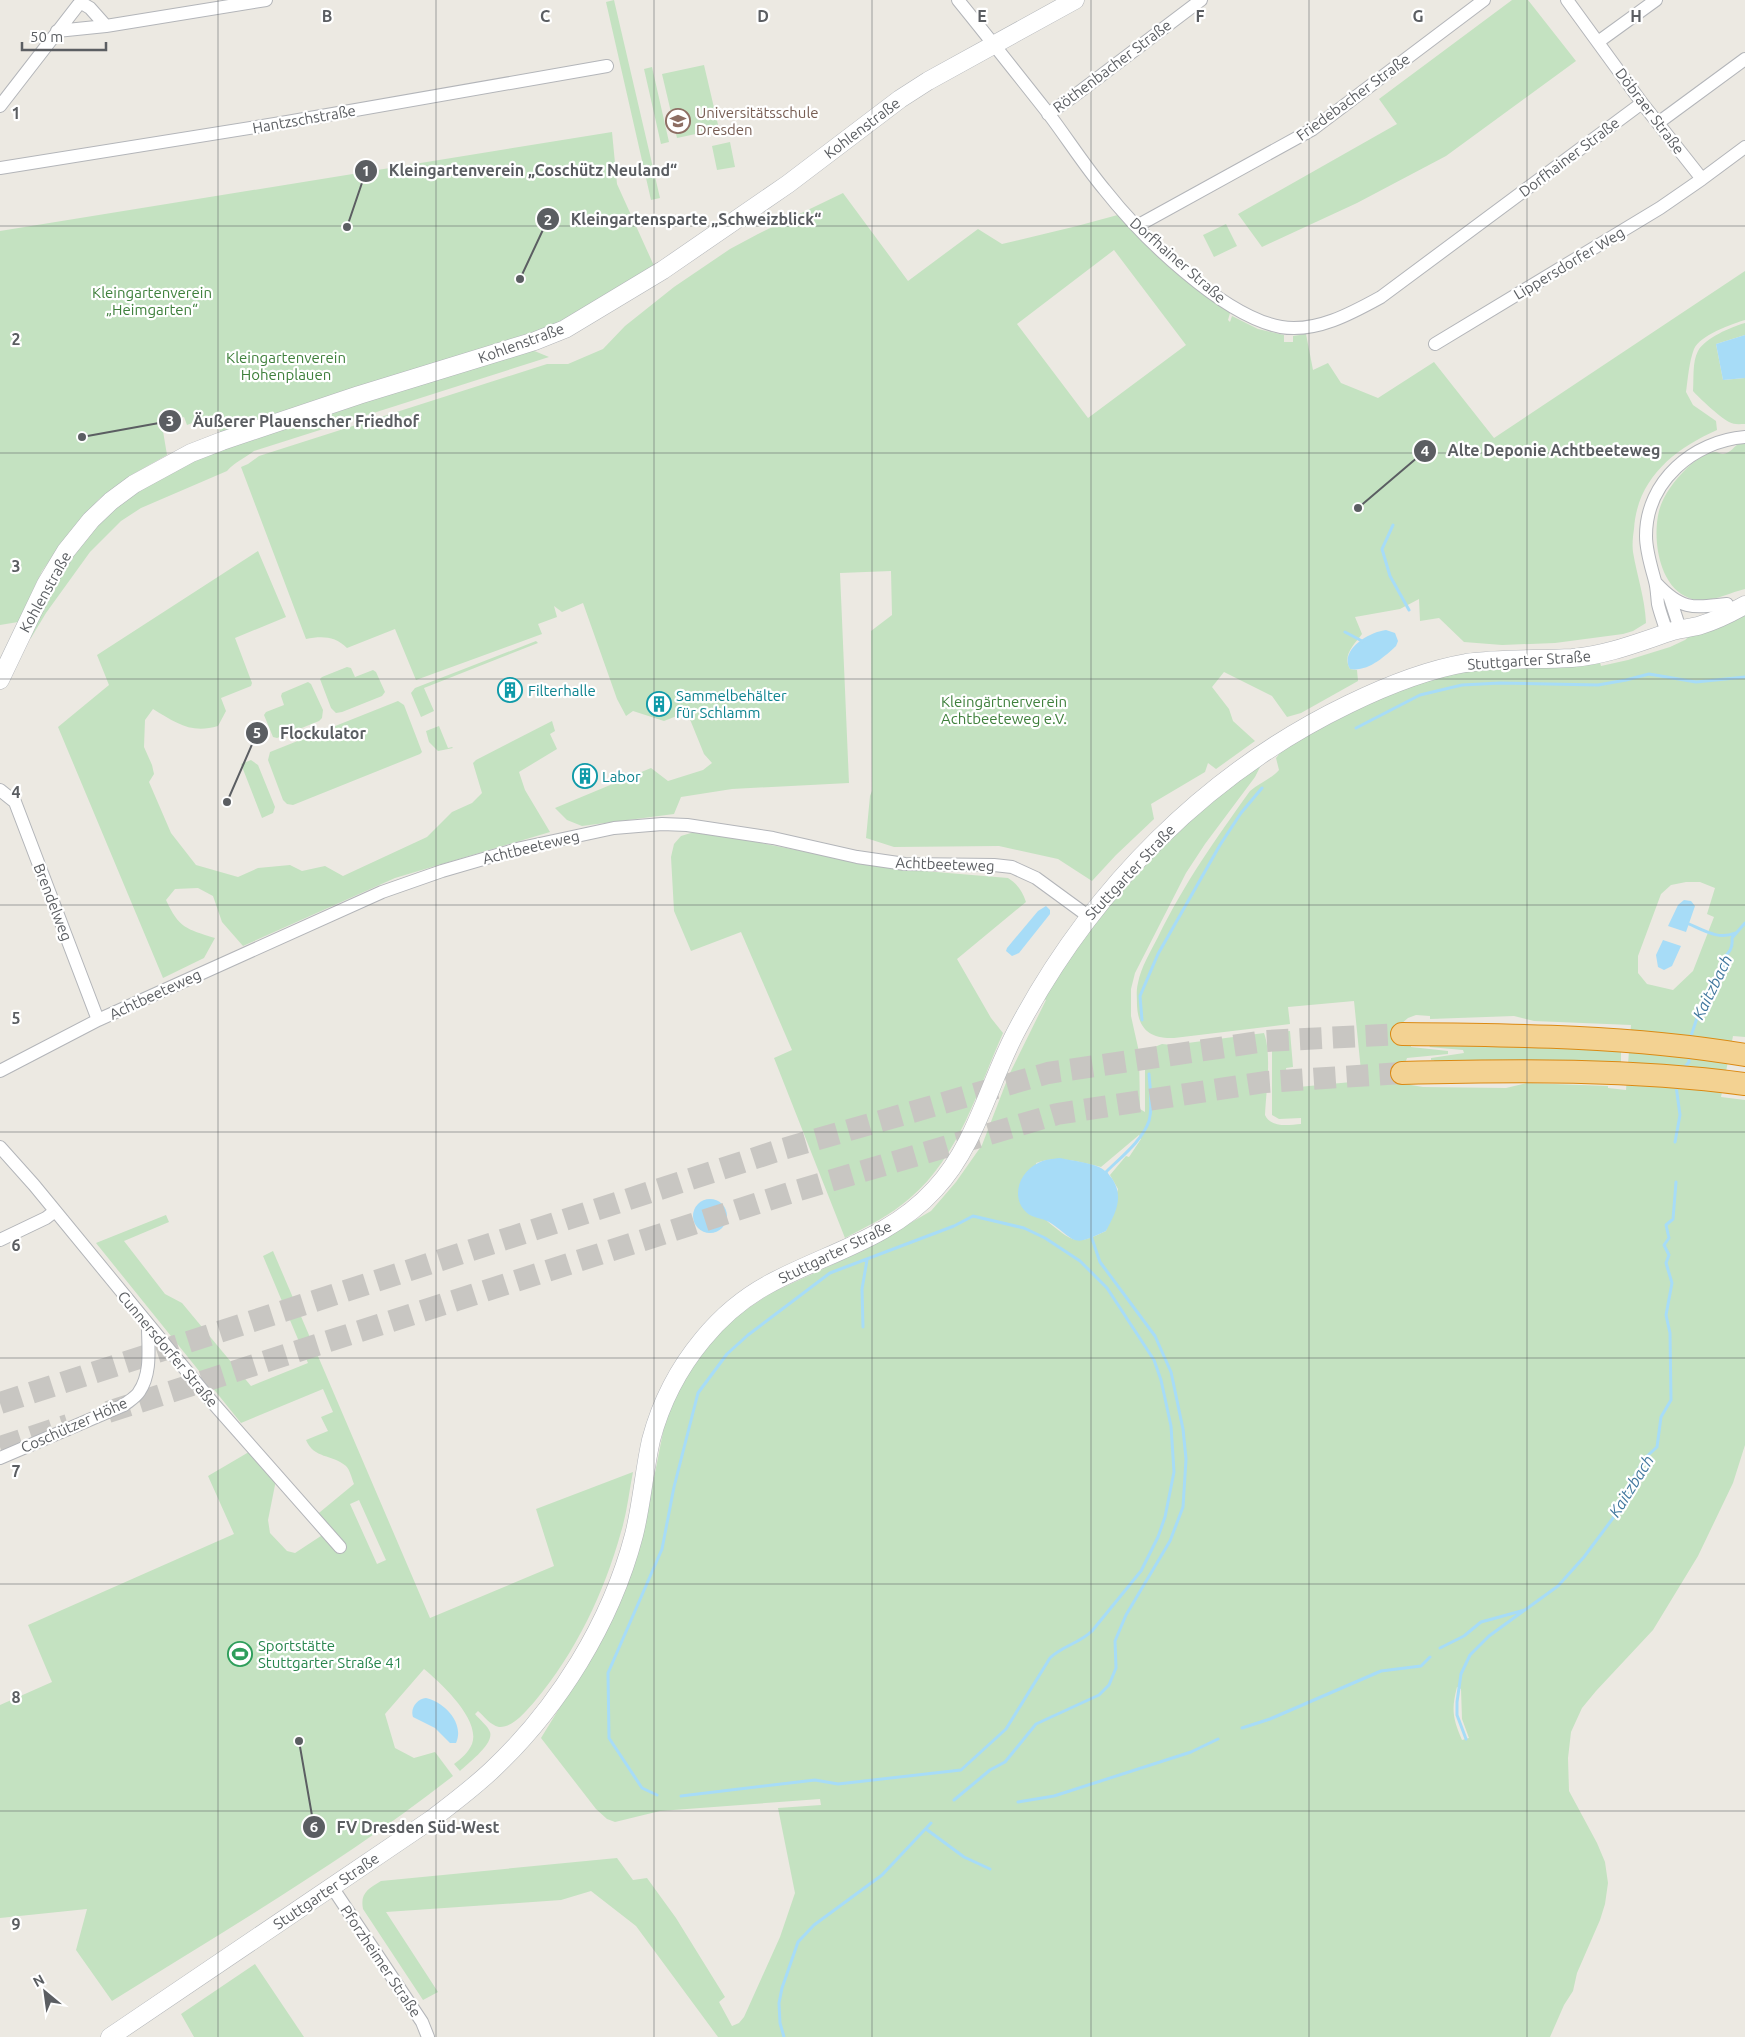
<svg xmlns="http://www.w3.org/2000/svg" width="1745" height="2037" viewBox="0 0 1745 2037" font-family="Ubuntu,sans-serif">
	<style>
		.green { fill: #c4e2c1; fill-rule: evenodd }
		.water { fill: #a7dcf7 }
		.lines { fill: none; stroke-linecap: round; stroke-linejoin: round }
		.stream { stroke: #a7dcf7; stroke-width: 3 }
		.highway-tunnel { stroke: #c8c6c2; stroke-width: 22; stroke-dasharray: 22 11; stroke-linecap: butt }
		.street-casing { stroke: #b3b5b9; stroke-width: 14 }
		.secondary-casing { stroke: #b2b5b9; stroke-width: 19 }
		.highway-casing { stroke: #db8a13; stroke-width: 24 }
		.street { stroke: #fff; stroke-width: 12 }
		.secondary { stroke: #fff; stroke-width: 18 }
		.highway { stroke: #f3d292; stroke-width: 22 }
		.grid { fill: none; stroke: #5b5e62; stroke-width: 1; stroke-opacity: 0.55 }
		.labels { text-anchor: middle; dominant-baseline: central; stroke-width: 4.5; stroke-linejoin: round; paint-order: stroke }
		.street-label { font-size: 15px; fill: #5b5e62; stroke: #fff }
		.education-label { font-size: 15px; fill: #785e54; stroke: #fff; text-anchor: start }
		.park-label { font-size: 15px; fill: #3f803c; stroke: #fff }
		.culture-label { font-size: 15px; fill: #0d838f; stroke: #fff; text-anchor: start }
		.leisure-label { font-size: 15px; fill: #27864d; stroke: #fff; text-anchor: start }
		.water-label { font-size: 16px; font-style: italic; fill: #43799f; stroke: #fff }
		.grid-label { font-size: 16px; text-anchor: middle; font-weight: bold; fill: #5b5e62; stroke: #fff; stroke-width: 4.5; stroke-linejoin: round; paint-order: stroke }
		.leader { fill: none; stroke: #5b5e62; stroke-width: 2 }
		.callout-dot { fill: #5b5e62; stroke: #fff; stroke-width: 2 }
		.mark-label { font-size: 15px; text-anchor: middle; font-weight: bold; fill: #fff }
		.callout-label { font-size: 16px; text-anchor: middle; font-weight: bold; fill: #5b5e62; stroke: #fff; stroke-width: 4.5; stroke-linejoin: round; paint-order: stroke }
	</style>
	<rect width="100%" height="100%" fill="#ece9e2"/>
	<!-- green -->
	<path class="green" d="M614,0L660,198L651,200L606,2Z
		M1512,0H1528L1576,61L1446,156L1357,203L1262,247L1238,214L1397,124L1379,99Z
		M704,65L719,129L677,138L662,74Z
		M652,67L669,142L661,144L644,69Z
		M612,132L617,184L655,268L563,324L221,435L214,415L187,425L184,417L162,425L167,455L133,474L99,499L69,534L42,571L18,622L0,625V231Z
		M730,142L735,167L717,170L712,146Z
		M843,193L908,281L978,229L1002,244L1077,226L1125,213L1232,306L1228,320L1230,322L1232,316L1258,329L1284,335V342H1293V336L1306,334L1313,370L1328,363L1341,383L1378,398L1434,362L1494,438L1745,271V320C1732,324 1700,335 1694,349C1689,362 1688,378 1686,392L1693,405L1716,421L1717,430C1674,449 1637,479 1634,529C1633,536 1632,544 1633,552C1637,576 1645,598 1646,623L1633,631L1623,634L1555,643L1502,645L1464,642L1439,618L1420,621L1419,599L1400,609L1355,617L1362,634C1354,645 1342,655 1350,669L1357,670L1358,681L1301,713L1287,717L1272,696L1224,672L1212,687L1229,709L1233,721L1255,741L1216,769L1208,763L1205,772L1151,804L1154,819L1116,855L1092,881L1058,859L999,846L894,847L866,838L870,796L872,791L871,631L892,615L891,571L840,573L849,783L732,789L681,797L674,814L582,826L567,820L555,808L651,768L668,781L703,770L712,763L704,754L687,712L664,721L633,711L626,716L617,699L583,603L562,612L554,606L557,617L538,624L542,634L416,680L395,629L347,648C335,636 322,636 306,639L241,467L248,464L259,456L547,364H568L603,349L625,326L674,287L730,249L758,234ZM1114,250L1186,345L1088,418L1017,324Z
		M1226,224L1237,246L1214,257L1203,235Z
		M1745,323V335L1716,344L1723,380L1745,378V424C1740,424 1734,425 1729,422C1721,418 1699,398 1693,391C1694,380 1692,362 1698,351C1705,338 1731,327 1745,323Z
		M532,350L549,357L254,451C245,458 235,462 227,471L141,508L121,521L90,552L46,613L31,638H27L52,587L74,551L110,512L137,491L204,455L361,402Z
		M1741,442H1745V589C1727,593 1709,605 1689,598C1659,587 1652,539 1659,511C1663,495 1675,480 1686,469C1692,463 1706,452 1715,452C1718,452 1720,454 1723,454C1730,454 1735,445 1741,442Z
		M258,551L286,617L235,638L252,683L251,686L221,698L226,711L218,726C191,734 176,723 153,709L145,720L144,747L152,765L154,774L149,782L171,833L196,865L238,877L258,868L290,865L302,871L325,866L343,876L427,837L452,812L472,803L482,793L473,763L476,760L552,721L555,731L550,734L557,749L519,772L525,790L550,832L395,878L243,946L222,922L213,896L198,888L175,889L166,900C179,928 186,929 215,938L204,958L163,978L58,727L109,685L97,655Z
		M1745,613V1037L1733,1036L1721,1097L1745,1100V1445L1733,1483L1698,1556L1653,1630L1596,1691L1582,1708L1571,1732L1568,1758L1569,1791L1597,1843L1605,1862L1608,1883L1605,1904L1600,1920L1577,1973L1573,1991L1564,2005L1550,2037H718L636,1926L591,1891L561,1900L386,1912L438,1992L423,2000L363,1909C360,1893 368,1889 381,1881L617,1858L633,1880L647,1878L676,1918L725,1997L719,2002L732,2026L739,2023L744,2017L780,1937L795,1893L778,1808L821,1805L820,1799L660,1811L615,1822L607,1819L596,1809L541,1738L600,1642L631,1574L641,1544L666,1417L681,1386L697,1359L716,1335L738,1315L771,1293L862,1251L931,1211L956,1182L982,1145L1009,1075L1046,1000L1041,998L1074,946L1170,835L1258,764L1260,767L1255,777L1205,844L1186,873L1135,973L1131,989V1016L1139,1052L1140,1109L1145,1112V1059L1152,1048L1162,1044L1172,1045L1264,1033C1272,1055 1266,1091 1265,1115C1271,1128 1288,1125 1301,1124V1118L1279,1119L1272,1115V1032L1290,1031L1293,1067L1286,1068L1288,1088L1362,1081L1354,1001L1288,1007L1290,1024L1174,1038C1150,1039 1138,1029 1137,1005C1137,998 1136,990 1138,983C1141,967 1151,951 1158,937C1185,882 1215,840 1250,791C1260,783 1271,779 1279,770L1276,758L1285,747L1394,690L1467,668L1600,662L1601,666L1628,660L1670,647L1685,640L1694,632ZM1686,882H1700L1715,888L1707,914L1714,917L1693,971L1673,990L1647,984L1638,973V956L1661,894L1671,885ZM1416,1015L1430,1016V1019L1514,1016L1534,1021L1631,1025L1626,1090L1608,1088V1086L1527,1083L1506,1088L1423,1087L1411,1085L1405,1081L1404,1067L1407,1058L1448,1054V1051L1411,1047V1042L1401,1024L1408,1018ZM1139,1135L1141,1139L1129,1157L1126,1156L1110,1175L1118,1189L1106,1231C1075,1246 1073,1242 1047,1221L1036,1163C1059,1155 1078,1162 1101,1167ZM1457,1687L1461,1689L1462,1719L1469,1738L1462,1740C1453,1719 1451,1710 1457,1687Z
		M536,641L538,643L424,688L434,711L421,717L411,693L415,688Z
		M347,667L351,668L355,677L373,670L376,672L385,692L382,696L342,712L336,713L331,708L320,679L322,677Z
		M308,682L311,684L323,710L322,718L319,721L277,738L273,737L264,715L266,712L284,705L281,696L282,693Z
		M398,701L404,705L422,752L420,754L293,805L287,804L283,800L268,760L270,752Z
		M439,726L448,748L452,747L453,748L438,751L429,742L426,731Z
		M251,760L258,765L275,807L273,813L262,818L241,764Z
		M691,833H710L888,868L1008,878C1017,884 1022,890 1026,902L957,959L991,1018L1003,1033C978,1089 959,1157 910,1198C891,1215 868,1226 845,1238L774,1058L792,1050L741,932L691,951L674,911L671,857L674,844L681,836Z
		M1436,1041L1621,1051V1064L1434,1063V1060H1431V1058L1464,1053L1463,1050L1429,1047Z
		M166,1215L169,1222L124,1241L165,1294L182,1303L251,1386L308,1363L263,1256L273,1251L430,1618L554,1566L536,1509L633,1472C629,1492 627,1513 621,1532C604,1593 576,1652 535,1701C527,1710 513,1728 499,1727C490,1725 484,1716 478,1711L475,1714C479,1719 488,1726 490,1732C494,1744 468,1763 460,1771L454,1764C461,1759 468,1753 472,1744C481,1720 441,1683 424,1669L385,1714L395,1748L414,1758L435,1752L453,1776C346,1860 227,1929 112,2001L76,1950L87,1909L0,1918V1705L52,1682L28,1625L234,1534L208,1476L254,1449L277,1475L268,1520L270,1533L287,1551L295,1553L327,1532L314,1517L354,1484C352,1479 350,1470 346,1466C332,1454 314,1459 306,1440L328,1431L321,1417L333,1412L323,1389L241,1423L96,1243ZM359,1500L386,1560L377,1564L350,1504Z
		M255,1964L304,2037H194L181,2014Z"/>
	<!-- water -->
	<path class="water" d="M1745,335V378L1723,380L1716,344Z
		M1386,630L1395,633L1398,641L1396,646C1384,657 1368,672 1350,669C1339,650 1369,632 1386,630Z
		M1684,900L1691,901L1695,906L1686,932L1668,926L1678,905Z
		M1046,906L1050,910V914L1019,953L1012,956L1006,951L1007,948L1038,911Z
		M1663,940L1681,946L1672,966L1664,970L1658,967L1656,955Z
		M1060,1158C1073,1161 1087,1162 1099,1167C1104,1169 1110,1175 1113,1180C1124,1198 1115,1214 1106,1231C1070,1248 1078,1241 1049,1222C1042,1218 1033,1218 1027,1213C1010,1198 1019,1172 1038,1163C1045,1159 1052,1159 1060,1158Z
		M693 1216a17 17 0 1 1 34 0a17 17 0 1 1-34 0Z
		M426,1698C444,1702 465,1723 456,1743H450L435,1728L413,1717C410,1708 417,1699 426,1698Z"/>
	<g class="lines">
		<!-- stream -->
		<path class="stream" d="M1393,525L1382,549L1390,576L1409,610
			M1345,632L1362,641
			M1356,728L1420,695L1462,685L1500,683L1598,685L1626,680L1649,674L1696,682L1745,677
			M1689,924C1705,931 1719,940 1735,933
			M1142,1020L1140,996L1158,954L1220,845L1241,813L1262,788
			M1690,1039L1701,1006L1724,970L1722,959C1730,952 1733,948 1732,938L1745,923
			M1683,1069L1689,1062V1055
			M1675,1142L1680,1115L1676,1086
			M1107,1175L1106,1172C1121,1157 1142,1141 1149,1121C1153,1106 1150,1089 1149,1074
			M863,1327L862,1289L867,1260
			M1440,1648L1464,1636L1481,1622L1525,1610
			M1242,1728L1270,1719L1381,1671L1421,1666L1430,1657
			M1466,1739L1457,1715V1702L1461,1674L1470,1655L1489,1636L1558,1586L1584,1557L1622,1506L1633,1478L1646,1457L1657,1447L1661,1417L1671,1400L1670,1333L1666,1315L1672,1283L1666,1263L1669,1255L1664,1245L1669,1238L1666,1225L1673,1219L1676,1182
			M657,1795L642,1788L609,1738L608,1673L662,1549L674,1487L698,1393L727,1354L748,1335L822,1279L830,1273L954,1226L973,1216L1024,1228L1045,1238L1080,1261L1107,1288L1154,1360L1161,1380L1171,1426L1174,1472L1165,1517L1158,1537L1141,1571L1092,1631C1080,1643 1062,1646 1050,1658L1006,1729L961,1770L838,1784L815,1780L681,1796
			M954,1800L990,1770L1005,1762L1036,1724L1099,1695L1109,1685L1116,1668L1115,1641L1126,1615L1170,1541L1183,1507L1186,1459L1183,1429L1171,1372L1155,1336L1100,1262L1091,1236
			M1018,1802L1054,1796L1191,1752L1218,1739
			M926,1829L964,1857L990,1869
			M784,2037L780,2023L779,2003L782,1988L798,1942L814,1925L882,1875L931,1823"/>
		<!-- highway-tunnel -->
		<path class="highway-tunnel" d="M0,1403L783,1149L1048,1073L1266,1041L1402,1034
			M108,1412L799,1190L1057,1114L1265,1082L1402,1073
			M0,1447L68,1425"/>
		<defs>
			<path id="street" d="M958,0C988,37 1018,75 1048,113C1067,138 1084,165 1104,189C1141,236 1222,316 1281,327C1316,333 1352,313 1381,297L1642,103
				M1567,0L1642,103L1702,179L1745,147
				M80,2L90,8L106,26
				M57,31L106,26L266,0
				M1598,42L1656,0
				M0,106L82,0
				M1048,114L1074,96L1201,0
				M1658,123L1745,59
				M0,168L287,122L607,66
				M1137,226L1313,129L1484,0
				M1435,344L1660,208L1702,179
				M1656,583C1681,610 1692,608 1727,604
				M1670,598L1680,629
				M1667,633C1664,623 1660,613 1658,604C1657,596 1657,588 1655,581C1651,566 1646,551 1646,536C1646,481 1694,441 1745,437
				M0,790L15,802L98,1020
				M0,1071L98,1020L382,892L442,871L521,848L614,828L662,824L687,825L773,838L857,857L905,864L994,865L1012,867L1036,878L1088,916
				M0,1147L34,1185L213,1403L340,1547
				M0,1240L46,1218L55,1211
				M0,1458L124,1405C129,1401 136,1397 139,1392C152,1373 148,1348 148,1326
				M332,1887L422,2022L428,2037"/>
			<path id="secondary" d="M0,680L46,584L66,551L91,520L111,501L134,484L191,453L222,441L359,395L535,341L565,329L663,270L788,184L900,99L928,81L1075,0
				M110,2037L432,1819C453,1803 473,1788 492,1770C558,1708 611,1623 634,1535C642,1503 644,1471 651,1440C661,1402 678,1369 703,1339C721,1317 745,1297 769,1284C826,1253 890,1239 935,1189C977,1144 989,1081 1018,1028C1092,889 1206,773 1349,704C1386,686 1425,670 1466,663C1501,658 1536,660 1572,658C1608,655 1639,642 1673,631C1683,628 1692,628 1701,625C1717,620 1731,613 1745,605"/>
			<path id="highway" d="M1402,1034C1517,1035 1632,1036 1745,1055
				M1402,1073C1516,1070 1631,1069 1745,1084"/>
		</defs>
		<!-- street casing -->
		<use href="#street" class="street-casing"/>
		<!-- secondary casing -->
		<use href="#secondary" class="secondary-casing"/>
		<!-- highway casing -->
		<use href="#highway" class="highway-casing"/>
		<!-- street -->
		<use href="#street" class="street"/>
		<!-- secondary -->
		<use href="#secondary" class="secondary"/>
		<!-- highway -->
		<use href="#highway" class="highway"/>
	</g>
	<!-- grid -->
	<path class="grid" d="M218,0V2037M436,0V2037M654,0V2037M872,0V2037M1091,0V2037M1309,0V2037M1527,0V2037M0,226H1745M0,453H1745M0,679H1745M0,905H1745M0,1132H1745M0,1358H1745M0,1584H1745M0,1811H1745"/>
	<!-- icons -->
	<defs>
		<symbol id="school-ring" viewBox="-11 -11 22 22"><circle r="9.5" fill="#fff" stroke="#8d6e63" stroke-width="1.5"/><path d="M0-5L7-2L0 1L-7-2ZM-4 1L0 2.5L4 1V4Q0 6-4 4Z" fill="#8d6e63"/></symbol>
		<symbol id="building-ring" viewBox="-11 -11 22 22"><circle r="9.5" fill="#fff" stroke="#0f9aa8" stroke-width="1.5"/><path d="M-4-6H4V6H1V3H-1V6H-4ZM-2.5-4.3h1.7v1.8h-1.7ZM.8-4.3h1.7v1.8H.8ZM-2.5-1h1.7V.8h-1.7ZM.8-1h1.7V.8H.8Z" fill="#0f9aa8"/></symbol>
		<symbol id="stadium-ring" viewBox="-11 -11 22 22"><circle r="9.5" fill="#fff" stroke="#2e9e5b" stroke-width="1.5"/><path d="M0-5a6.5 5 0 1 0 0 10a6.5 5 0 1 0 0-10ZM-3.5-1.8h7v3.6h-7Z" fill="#2e9e5b"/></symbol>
	</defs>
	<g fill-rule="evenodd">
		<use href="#school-ring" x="664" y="107" width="28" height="28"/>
		<use href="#building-ring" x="496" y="676" width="28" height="28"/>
		<use href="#building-ring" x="645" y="690" width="28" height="28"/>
		<use href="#building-ring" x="571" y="762" width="28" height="28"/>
		<use href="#stadium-ring" x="226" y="1640" width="28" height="28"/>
	</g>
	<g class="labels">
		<!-- street labels -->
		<g class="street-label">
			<text transform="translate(1112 66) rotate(-37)">Röthenbacher Straße</text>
			<text transform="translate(1353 97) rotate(-36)">Friedebacher Straße</text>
			<text transform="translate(1650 111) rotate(53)">Döbraer Straße</text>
			<text transform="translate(304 119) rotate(-10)">Hantzschstraße</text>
			<text transform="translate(862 128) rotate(-37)">Kohlenstraße</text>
			<text transform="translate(1569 157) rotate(-37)">Dorfhainer Straße</text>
			<text transform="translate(1178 260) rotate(41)">Dorfhainer Straße</text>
			<text transform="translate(1569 263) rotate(-31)">Lippersdorfer Weg</text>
			<text transform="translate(521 343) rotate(-20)">Kohlenstraße</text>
			<text transform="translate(45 592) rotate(-61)">Kohlenstraße</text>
			<text transform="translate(1529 660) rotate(-4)">Stuttgarter Straße</text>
			<text transform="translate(531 847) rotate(-14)">Achtbeeteweg</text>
			<text transform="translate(945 864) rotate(2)">Achtbeeteweg</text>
			<text transform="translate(1130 872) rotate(-47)">Stuttgarter Straße</text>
			<text transform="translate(53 902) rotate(69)">Brendelweg</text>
			<text transform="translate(155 994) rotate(-25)">Achtbeeteweg</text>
			<text transform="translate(835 1252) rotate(-26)">Stuttgarter Straße</text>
			<text transform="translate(168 1349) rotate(50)">Cunnersdorfer Straße</text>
			<text transform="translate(74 1425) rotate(-24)">Coschützer Höhe</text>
			<text transform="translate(326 1891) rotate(-34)">Stuttgarter Straße</text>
			<text transform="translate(381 1961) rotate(56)">Pforzheimer Straße</text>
		</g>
		<!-- education labels -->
		<g class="education-label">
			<text x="696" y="112">Universitätsschule<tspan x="696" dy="17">Dresden</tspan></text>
		</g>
		<!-- park labels -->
		<g class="park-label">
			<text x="152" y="292">Kleingartenverein<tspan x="152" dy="17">„Heimgarten“</tspan></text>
			<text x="286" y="357">Kleingartenverein<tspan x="286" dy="17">Hohenplauen</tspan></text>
			<text x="1004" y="701">Kleingärtnerverein<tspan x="1004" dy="17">Achtbeeteweg e.V.</tspan></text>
		</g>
		<!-- culture labels -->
		<g class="culture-label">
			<text x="528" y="690">Filterhalle</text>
			<text x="676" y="695">Sammelbehälter<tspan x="676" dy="17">für Schlamm</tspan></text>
			<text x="602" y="776">Labor</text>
		</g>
		<!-- leisure labels -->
		<g class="leisure-label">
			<text x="258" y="1645">Sportstätte<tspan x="258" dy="17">Stuttgarter Straße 41</tspan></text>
		</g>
		<!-- water labels -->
		<g class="water-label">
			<text transform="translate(1712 987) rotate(-64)">Kaitzbach</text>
			<text transform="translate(1631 1486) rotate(-58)">Kaitzbach</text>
		</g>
	</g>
	<g class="grid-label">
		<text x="327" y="22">B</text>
		<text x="545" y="22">C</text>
		<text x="763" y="22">D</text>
		<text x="982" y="22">E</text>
		<text x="1200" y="22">F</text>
		<text x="1418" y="22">G</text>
		<text x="1636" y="22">H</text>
		<text x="16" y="119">1</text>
		<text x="16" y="345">2</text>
		<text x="16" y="572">3</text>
		<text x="16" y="798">4</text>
		<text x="16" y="1024">5</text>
		<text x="16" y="1251">6</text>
		<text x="16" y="1477">7</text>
		<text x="16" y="1703">8</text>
		<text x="16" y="1930">9</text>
	</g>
	<!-- callouts -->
	<path class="leader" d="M347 227L366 171M520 279L548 219M82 437L170 421M1358 508L1425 451M227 802L257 733M299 1741L314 1827"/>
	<g class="callout-dot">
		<circle cx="347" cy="227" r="5"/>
		<circle cx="520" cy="279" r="5"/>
		<circle cx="82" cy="437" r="5"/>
		<circle cx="1358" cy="508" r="5"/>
		<circle cx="227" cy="802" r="5"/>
		<circle cx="299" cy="1741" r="5"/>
		<circle cx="366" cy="171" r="12"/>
		<circle cx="548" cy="219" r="12"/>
		<circle cx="170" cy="421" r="12"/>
		<circle cx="1425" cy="451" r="12"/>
		<circle cx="257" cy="733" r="12"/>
		<circle cx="314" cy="1827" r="12"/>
	</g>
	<g class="mark-label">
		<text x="366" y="176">1</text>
		<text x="548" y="225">2</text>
		<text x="170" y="426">3</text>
		<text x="1425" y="456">4</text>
		<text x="257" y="738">5</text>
		<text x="314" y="1832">6</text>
	</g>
	<g class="callout-label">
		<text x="533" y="176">Kleingartenverein „Coschütz Neuland“</text>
		<text x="696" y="225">Kleingartensparte „Schweizblick“</text>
		<text x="306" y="427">Äußerer Plauenscher Friedhof</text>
		<text x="1554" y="456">Alte Deponie Achtbeeteweg</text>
		<text x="323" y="739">Flockulator</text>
		<text x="418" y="1833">FV Dresden Süd-West</text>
	</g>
	<!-- north arrow -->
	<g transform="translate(45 1992) rotate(331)" stroke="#ffffff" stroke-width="4" paint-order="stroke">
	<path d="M0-4L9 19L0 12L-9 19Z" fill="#5b5e62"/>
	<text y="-8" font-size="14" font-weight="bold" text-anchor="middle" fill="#5b5e62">N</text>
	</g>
	<!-- scale -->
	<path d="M22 42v8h84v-8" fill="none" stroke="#5b5e62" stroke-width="2.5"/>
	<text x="30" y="42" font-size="15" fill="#5b5e62" stroke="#ffffff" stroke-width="4" paint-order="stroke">50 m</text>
</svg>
